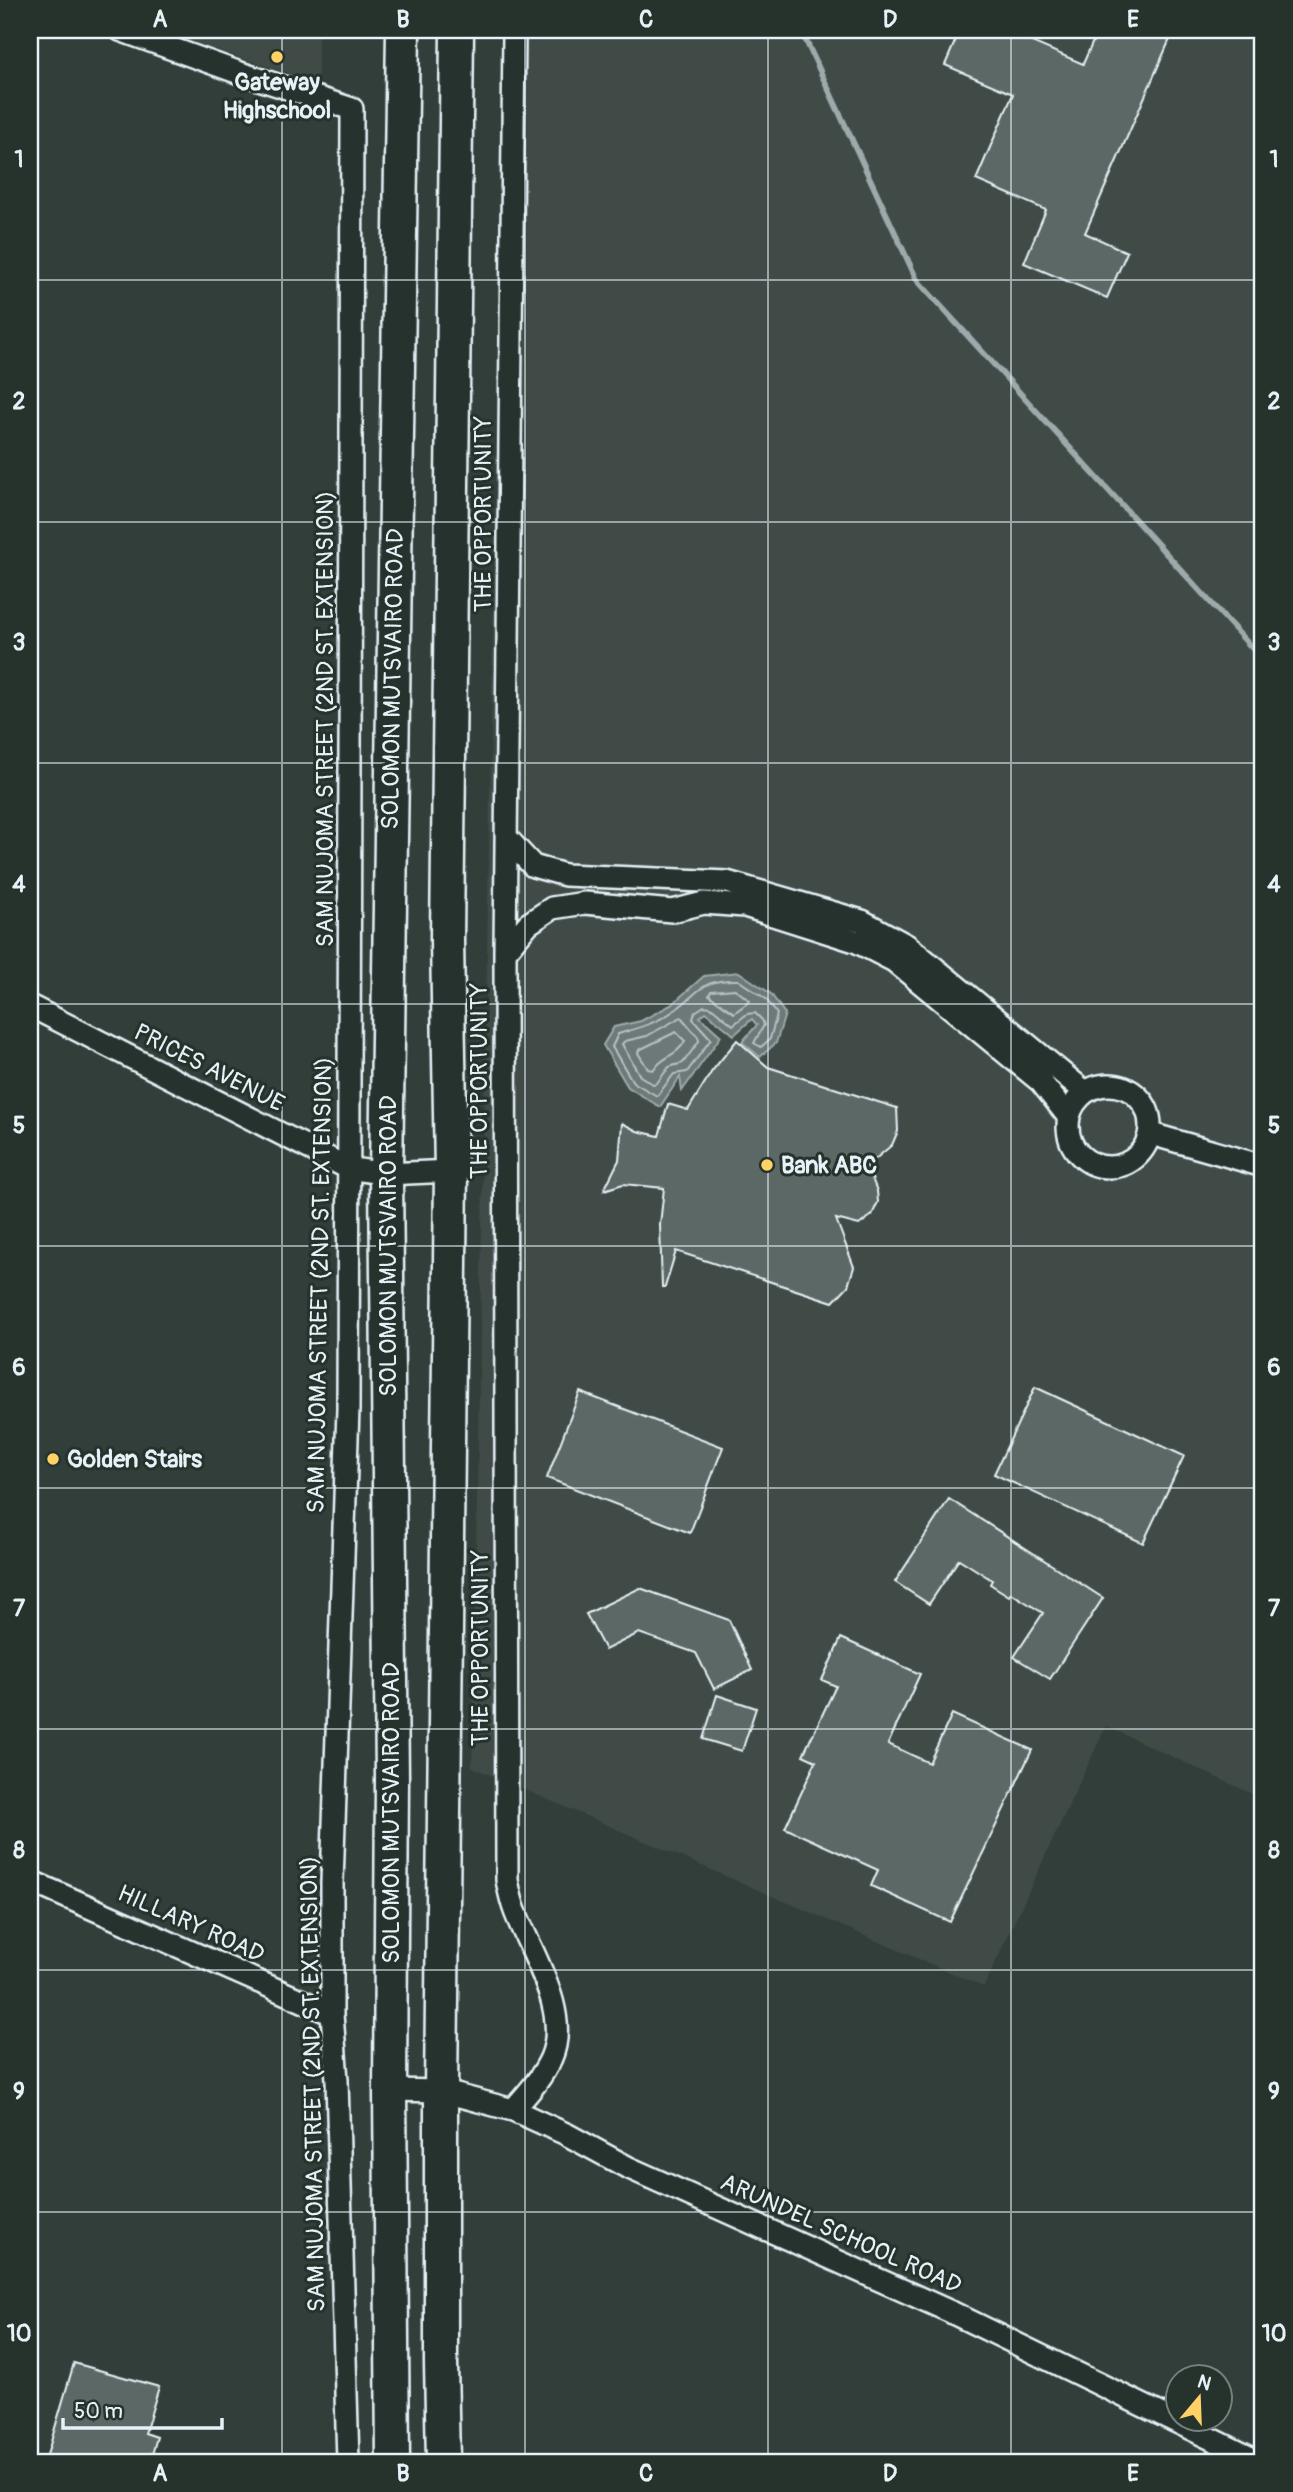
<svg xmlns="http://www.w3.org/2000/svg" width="1293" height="2492" viewBox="0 0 1293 2492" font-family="Pangolin,sans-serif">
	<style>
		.built { fill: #3f4b46 }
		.water { fill: #6d7978; stroke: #9ea9ab; stroke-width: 2 }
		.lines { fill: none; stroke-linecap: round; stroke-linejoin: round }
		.shore { stroke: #b7c1c5; stroke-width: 2 }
		.stream { stroke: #9ea9ab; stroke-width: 6 }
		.building { fill: #5c6865; stroke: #e8f1f8; stroke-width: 2 }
		.minor-casing { stroke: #e8f1f8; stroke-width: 26 }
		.highway-casing { stroke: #e8f1f8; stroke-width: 37 }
		.minor { stroke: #26332d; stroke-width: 21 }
		.highway { stroke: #26332d; stroke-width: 32 }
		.grid { fill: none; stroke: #e8f1f8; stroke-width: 2; stroke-opacity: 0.55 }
		.poi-dot { fill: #ffd166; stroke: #26332d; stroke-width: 2.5 }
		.labels { text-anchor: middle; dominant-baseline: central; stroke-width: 6; stroke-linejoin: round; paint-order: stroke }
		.poi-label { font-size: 24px; font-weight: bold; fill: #e8f1f8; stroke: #26332d; text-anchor: start }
		.street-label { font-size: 24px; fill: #e8f1f8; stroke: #26332d }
		.neatline { fill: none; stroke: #e8f1f8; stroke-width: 2.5 }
		.grid-label { font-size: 23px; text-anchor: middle; font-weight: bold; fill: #e8f1f8 }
	</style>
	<rect width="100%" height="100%" fill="#323e39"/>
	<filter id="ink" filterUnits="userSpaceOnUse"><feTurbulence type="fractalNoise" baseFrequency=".0143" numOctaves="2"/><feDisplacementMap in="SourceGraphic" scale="14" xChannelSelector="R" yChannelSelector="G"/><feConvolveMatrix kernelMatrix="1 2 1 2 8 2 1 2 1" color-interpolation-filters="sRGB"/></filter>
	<g filter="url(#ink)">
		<!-- built -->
		<path class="built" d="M156,30H318V83Z
			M504,30H1263V1799L1106,1726L984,1987L472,1767Z"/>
		<!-- water -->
		<path class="water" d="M739,972L771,994L785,1014L776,1043L760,1057L742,1042L757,1025L752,1019L734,1035L706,1012L700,1017L721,1036L682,1091L680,1077L660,1107L628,1087L603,1045L614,1027L641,1021L671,1005L704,976Z"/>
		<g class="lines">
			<!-- shore -->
			<path class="shore" d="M738,980L766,999L777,1014L770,1039L761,1047L754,1043L764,1025L762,1020L755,1013L747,1014L733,1025L711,1007L704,1006L695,1012L693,1019L711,1039L687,1072L674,1074L657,1096L633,1082L612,1047L618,1034C639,1028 657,1023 675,1010C701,991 701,979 738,980Z
				M735,989L750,1001L734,1013L709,995L711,991Z
				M681,1017L698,1037L699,1041L683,1063L669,1067L657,1083L653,1084L640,1076L622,1044L625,1041L647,1036Z
				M676,1032L685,1041C677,1056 663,1056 653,1070L648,1069L638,1053L639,1050Z"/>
			<!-- stream -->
			<path class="stream" d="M801,30L917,280L1263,660"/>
		</g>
		<!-- building -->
		<path class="building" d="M960,30H1004L1083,64L1098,30H1174L1085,233L1127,252L1107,298L1024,263L1046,210L976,180L1013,94L945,65Z
			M737,1040L768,1067L897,1108L898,1131L892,1145L867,1166L877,1191L878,1202L872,1215L859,1225L836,1219L854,1267L848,1286L833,1302L676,1251L665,1287H662L660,1225L664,1188L623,1184L604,1190L619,1160L622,1123L637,1131L659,1136L668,1104L688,1110L712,1071Z
			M1035,1387L1184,1456L1143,1543L994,1474Z
			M580,1392L723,1447L690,1533L547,1478Z
			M949,1499L1103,1598L1050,1679L1014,1657L1043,1613L1011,1593L1009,1596L990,1584L992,1580L959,1559L929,1604L895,1582Z
			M640,1588L729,1620L752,1670L714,1689L696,1653L639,1633L605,1650L586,1614Z
			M841,1638L920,1674L888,1744L929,1763L952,1714L1032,1750L950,1922L871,1886L878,1870L785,1828L816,1761L803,1755L836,1686L822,1680Z
			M717,1695L756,1708L742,1751L703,1739Z
			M74,2363L159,2387L145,2433L157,2437L150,2462H45Z"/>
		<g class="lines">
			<defs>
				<path id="minor" d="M120,30L237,72L352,109L348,1409L332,1883V2014L337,2080L348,2462
					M507,838L533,866L565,875L727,882L862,921L908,946L1084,1091
					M505,952L528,924L552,908L585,903L672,911L704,903L745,906L855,941L894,961L1041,1082L1067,1115
					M30,1006L348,1168L386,1174L451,1171
					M1068 1126a41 41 0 1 1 82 0a41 41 0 1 1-82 0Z
					M1151,1134L1263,1166
					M30,1881L332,2014
					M390,2090L441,2091L513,2110L566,2134L627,2167L951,2312L1259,2462
					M513,2110C527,2094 542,2078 551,2058C571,2012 531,1954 515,1911C511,1901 509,1890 507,1880L505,952L514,30"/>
				<path id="highway" d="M393,2462L390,2090L392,1779L386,1174L403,30
					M443,2462L441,2363V2091L451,1171L447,940L457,30"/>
			</defs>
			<!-- minor casing -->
			<use href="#minor" class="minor-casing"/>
			<!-- highway casing -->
			<use href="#highway" class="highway-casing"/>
			<!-- minor -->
			<use href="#minor" class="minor"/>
			<!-- highway -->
			<use href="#highway" class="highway"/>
		</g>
	</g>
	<!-- grid -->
	<path class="grid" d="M282,30V2462M525,30V2462M768,30V2462M1011,30V2462M30,280H1263M30,522H1263M30,763H1263M30,1004H1263M30,1246H1263M30,1488H1263M30,1729H1263M30,1970H1263M30,2212H1263"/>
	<!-- markers -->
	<g class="poi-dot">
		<circle cx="277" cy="57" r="7"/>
		<circle cx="767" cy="1165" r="7"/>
		<circle cx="53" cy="1459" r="7"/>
	</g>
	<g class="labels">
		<!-- poi labels -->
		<g class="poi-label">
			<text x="277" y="82" text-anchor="middle">Gateway<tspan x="277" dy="28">Highschool</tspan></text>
			<text x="781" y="1165">Bank ABC</text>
			<text x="67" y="1459">Golden Stairs</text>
		</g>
		<!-- street labels -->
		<g class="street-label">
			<text transform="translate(483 514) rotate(-90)">THE OPPORTUNITY</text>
			<text transform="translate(393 679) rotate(-89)">SOLOMON MUTSVAIRO ROAD</text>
			<text transform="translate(325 719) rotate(-90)">SAM NUJOMA STREET (2ND ST. EXTENSION)</text>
			<text transform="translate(209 1068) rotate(27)">PRICES AVENUE</text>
			<text transform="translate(479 1081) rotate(-90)">THE OPPORTUNITY</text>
			<text transform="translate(388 1246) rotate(-90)">SOLOMON MUTSVAIRO ROAD</text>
			<text transform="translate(320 1285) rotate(-89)">SAM NUJOMA STREET (2ND ST. EXTENSION)</text>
			<text transform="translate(480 1648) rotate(-90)">THE OPPORTUNITY</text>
			<text transform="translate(391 1813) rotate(-90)">SOLOMON MUTSVAIRO ROAD</text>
			<text transform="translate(191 1924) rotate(24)">HILLARY ROAD</text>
			<text transform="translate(313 2084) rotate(-91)">SAM NUJOMA STREET (2ND ST. EXTENSION)</text>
			<text transform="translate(841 2234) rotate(24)">ARUNDEL SCHOOL ROAD</text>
		</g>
	</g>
	<!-- margin -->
	<rect width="1293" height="2492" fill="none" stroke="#26332d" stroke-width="77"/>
	<!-- north arrow -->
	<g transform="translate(1199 2398) rotate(19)"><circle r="33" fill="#26332d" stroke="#747f7e" stroke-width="2"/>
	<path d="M0-5L12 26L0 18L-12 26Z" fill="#ffd166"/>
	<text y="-10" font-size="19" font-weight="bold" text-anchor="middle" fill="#e8f1f8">N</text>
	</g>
	<!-- scale -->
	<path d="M63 2418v10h159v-10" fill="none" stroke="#e8f1f8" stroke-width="3.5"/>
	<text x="74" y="2418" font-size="21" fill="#e8f1f8" stroke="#26332d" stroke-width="5" paint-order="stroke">50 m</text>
	<rect x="38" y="38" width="1216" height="2416" class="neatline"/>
	<g class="grid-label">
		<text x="160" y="27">A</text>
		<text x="403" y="27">B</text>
		<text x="646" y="27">C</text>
		<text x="890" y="27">D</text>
		<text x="1133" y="27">E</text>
		<text x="19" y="167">1</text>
		<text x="1274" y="167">1</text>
		<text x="19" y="409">2</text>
		<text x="1274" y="409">2</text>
		<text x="19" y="650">3</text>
		<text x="1274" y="650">3</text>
		<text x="19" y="892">4</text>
		<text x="1274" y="892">4</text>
		<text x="19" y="1133">5</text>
		<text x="1274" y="1133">5</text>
		<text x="19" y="1375">6</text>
		<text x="1274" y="1375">6</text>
		<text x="19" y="1616">7</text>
		<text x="1274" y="1616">7</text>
		<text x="19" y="1858">8</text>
		<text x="1274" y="1858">8</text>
		<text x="19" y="2099">9</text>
		<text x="1274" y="2099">9</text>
		<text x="19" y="2341">10</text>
		<text x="1274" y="2341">10</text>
		<text x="160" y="2481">A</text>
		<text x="403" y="2481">B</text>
		<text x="646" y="2481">C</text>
		<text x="890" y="2481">D</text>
		<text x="1133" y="2481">E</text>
	</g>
</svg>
